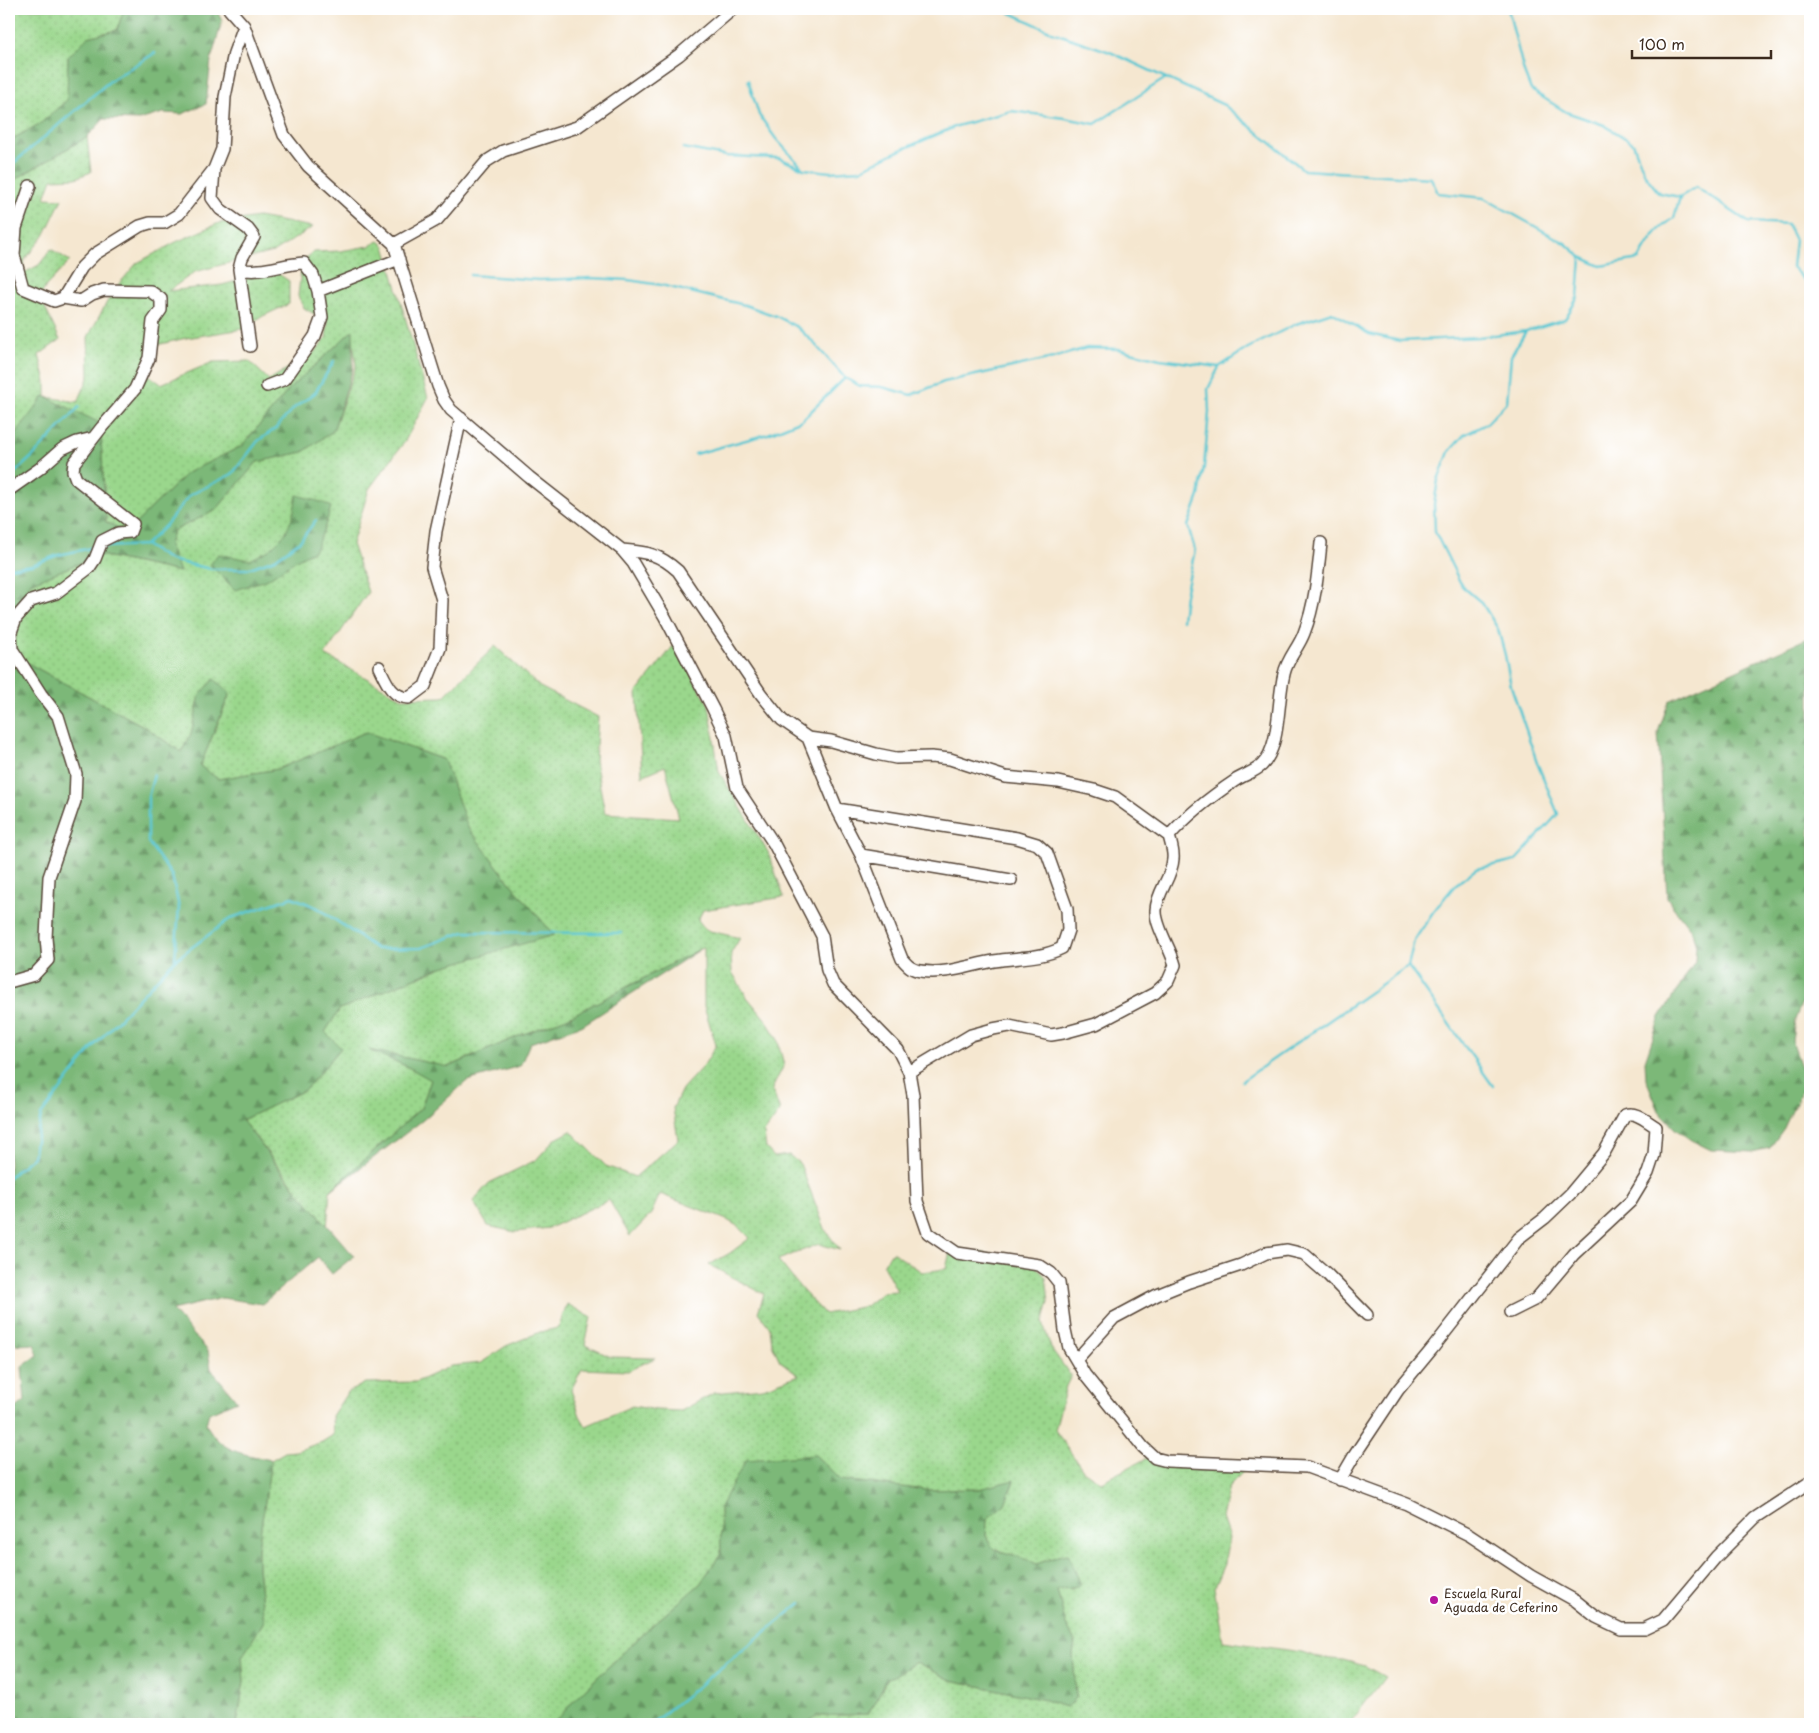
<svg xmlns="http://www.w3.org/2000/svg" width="1819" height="1733" viewBox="0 0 1819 1733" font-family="'Playpen Sans',sans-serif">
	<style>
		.grass { fill: url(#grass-dots); stroke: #6a8055 }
		.forest { fill: url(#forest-firs); stroke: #5b714b }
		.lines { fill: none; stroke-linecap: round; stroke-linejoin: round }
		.stream { stroke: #5bc7d2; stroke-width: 2.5 }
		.minor-casing { stroke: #574639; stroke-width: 14 }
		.minor { stroke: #fff; stroke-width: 11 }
		.poi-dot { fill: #b5179e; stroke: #fff; stroke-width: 2 }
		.labels { text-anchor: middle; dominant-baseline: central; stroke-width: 5; stroke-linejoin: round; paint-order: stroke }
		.poi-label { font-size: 12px; fill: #3b2a1e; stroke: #fff; text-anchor: start }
	</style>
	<defs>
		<pattern id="grass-dots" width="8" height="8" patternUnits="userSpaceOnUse" patternTransform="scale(1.25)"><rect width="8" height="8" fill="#9ad78c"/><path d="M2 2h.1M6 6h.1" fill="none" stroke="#86b978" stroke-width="1.8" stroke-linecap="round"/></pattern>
		<pattern id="forest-firs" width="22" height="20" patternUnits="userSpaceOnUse" patternTransform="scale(1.25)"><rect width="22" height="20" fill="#7bb878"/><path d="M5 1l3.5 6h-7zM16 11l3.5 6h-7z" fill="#669662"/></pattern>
	</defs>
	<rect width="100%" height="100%" fill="#fff"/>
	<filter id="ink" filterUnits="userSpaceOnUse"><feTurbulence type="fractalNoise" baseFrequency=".02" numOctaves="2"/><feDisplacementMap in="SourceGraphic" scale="10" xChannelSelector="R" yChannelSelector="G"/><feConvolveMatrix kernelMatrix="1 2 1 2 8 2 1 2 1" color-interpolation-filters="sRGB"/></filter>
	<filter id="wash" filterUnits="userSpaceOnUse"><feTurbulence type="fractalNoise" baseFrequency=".0096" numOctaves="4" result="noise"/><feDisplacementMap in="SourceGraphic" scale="20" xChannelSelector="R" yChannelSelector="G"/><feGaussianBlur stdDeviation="1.12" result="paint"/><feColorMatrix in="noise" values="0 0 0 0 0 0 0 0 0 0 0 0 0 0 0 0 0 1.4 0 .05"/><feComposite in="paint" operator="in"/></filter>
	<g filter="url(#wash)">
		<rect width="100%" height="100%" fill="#f5e7d0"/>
		<!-- grass -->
		<path class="grass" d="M9,9H124L117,30L88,37L68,57V100L41,123L9,141Z
			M87,137L91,172L76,178L52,179L45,198L62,199L44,236L25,259L22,274L39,265L51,249L70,261L46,286L40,297L60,340L39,355L46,382V397L78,402L89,376L88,337L107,302L119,284L137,263L176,242L219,223L258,217L313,227L274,252L236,261L195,272L168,291L222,285L274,271L289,281V304L263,316L243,329L186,338L157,345L147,357L146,373L161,384L213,362L249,361L269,380L316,351L326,338L328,322L304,308L298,296L302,261L314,252L340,251L369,246L379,241L385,246L428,398L405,441L369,489L352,544L368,592L325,655L402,698L443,697L495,646L540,687L598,717L595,760L605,813L679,818L665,766L642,776L637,692L674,645L709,705L719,772L768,852L784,897L703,910L698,920L706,930L740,938L731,953L732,972L747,997L766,1020L777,1038L784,1065L772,1089L780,1111L764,1133L766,1148L774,1157L789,1155L800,1164L826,1231L840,1250L819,1244L778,1260L803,1291L825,1314L866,1306L883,1292L897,1291L883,1265L892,1252L922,1272L946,1269L951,1247L1032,1262L1046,1277L1049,1302L1043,1323L1051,1348L1071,1376L1066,1386L1055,1430L1083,1470L1101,1482L1149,1457L1252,1463L1229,1486L1222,1518L1229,1538L1224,1564L1214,1587L1223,1641L1302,1652L1319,1658L1343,1660L1365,1666L1385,1677L1349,1724H805L817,1716L868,1714L887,1680L916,1662L951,1680L1045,1700L1065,1707L1076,1697L1073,1655L1075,1641L1066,1625L1057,1591L1063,1588L1073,1589L1074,1569L1068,1554L1058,1556L1037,1564L1014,1555L1003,1553L993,1548L986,1536L987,1518L1005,1503L1014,1481L979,1489L927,1490L841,1480L815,1455L720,1507L721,1553L700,1584L648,1629L579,1695L553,1724H237L244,1681L242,1657L264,1621L258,1566V1548L271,1460L285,1452L296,1451L322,1442L333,1435L332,1416L347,1393L365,1383L416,1382L451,1366L481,1363L506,1346L540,1332L558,1328L567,1304L591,1317L585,1345L611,1357L655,1358L628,1371L582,1369L571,1390L580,1416L586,1426L632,1406L657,1410L681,1411L714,1393L763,1388L799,1375L780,1361L772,1344L770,1328L758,1312L764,1294L709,1265L730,1253L750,1238L739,1227L727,1220L660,1194L651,1214L630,1236L609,1200L549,1228L515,1232L488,1226L473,1201L489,1183L536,1160L554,1140L571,1131L606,1166L635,1177L678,1140L673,1108L682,1089L704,1065L716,1045L704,1006V947L567,1018L521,1035L448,1067L372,1051L408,1067L431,1079L421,1108L330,1191L327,1228L242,1120L305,1090L341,1048L325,1032L340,1009L442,967L553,934L510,883L468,828L444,760L366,732L278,769L218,779L200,766L230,694L200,695L191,734L181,752L145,727L9,653L25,610L29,583L100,555L180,572L169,545L173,531L216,510L257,462L303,452L333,431L356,366L352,331L290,388L242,446L187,473L127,532L106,522L100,423L9,443V183Z"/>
		<!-- forest -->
		<path class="forest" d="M124,9H216L222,21L211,60L206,104L182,114L163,113L139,120L104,119L87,137L9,183V141L41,123L67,100L68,57L88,37L117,30Z
			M353,330V368L333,431L303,452L257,462L216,510L173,531L169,545L180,572L100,555L30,583L25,610L9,624V443L44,396L100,423L106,522L127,532L187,473L242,446L290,388Z
			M297,495L324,503L331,507L325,526L315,550L296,560L268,579L235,590L210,565L218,554L250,560L269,550L285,534L293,516Z
			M1810,637V981L1795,1020L1792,1041L1806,1081L1784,1128L1770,1148L1752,1152L1711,1150L1691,1140L1675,1129L1659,1111L1646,1079L1645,1061L1660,1017L1695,962L1696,946L1691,930L1673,907L1667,897L1658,732L1669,701Z
			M9,653L145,727L181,752L191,734L200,695L214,679L230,693L200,766L218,779L278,769L366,732L444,760L468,828L510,883L554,935L442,967L340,1009L325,1032L341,1048L305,1090L242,1120L284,1175L354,1256L332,1274L318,1257L262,1304L222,1298L172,1310L208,1351L211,1369L237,1401L209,1413L206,1424C222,1453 241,1453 271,1460L258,1548V1569L264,1621L242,1657L244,1681L237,1724H9V1414L25,1401L22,1367L38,1355L34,1344L17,1345L9,1336Z
			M704,947L583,1025L530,1043L520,1066L467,1081L423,1120L330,1191L421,1108L431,1080L408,1067L369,1050L449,1067L521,1035L567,1018Z
			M815,1455L841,1480L927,1490L979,1489L1014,1480L1005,1504L987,1519L986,1536L993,1548L1003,1553L1014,1555L1037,1564L1058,1556L1068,1554L1081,1585C1073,1590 1065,1587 1057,1591L1066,1625L1075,1641L1073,1655L1076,1697L1071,1704L1065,1707L1045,1700L951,1680L916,1662L887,1680L868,1714L817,1716L805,1724H553L579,1695L648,1629L700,1584L721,1553L720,1507L746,1460Z"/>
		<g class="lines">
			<!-- stream -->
			<path class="stream" d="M1002,9L1052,32L1110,52L1224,105L1304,170L1431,178L1438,193L1484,198L1565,243L1581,257L1601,266L1639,259C1649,240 1656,230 1674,218L1680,197L1696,187L1748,222L1787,224L1795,240L1792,267L1810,286
				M1508,9L1524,72L1531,90L1566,112L1604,125L1633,143L1645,175L1659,193L1680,197
				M748,80L759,115L776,139L801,166
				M683,148L725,156L779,158L804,169L830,172L860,170L896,152L957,126L1011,111L1065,118L1095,124L1166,78
				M9,167L111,80L155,53
				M470,275L539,280L591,278L628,280L661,285L745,305L776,316L797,327L812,341L845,378L860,386L882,387L911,395L944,382L1053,358L1087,348L1118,349L1160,359L1219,367L1248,348L1296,324L1332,312L1369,334L1400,341L1479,337L1526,331L1565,319L1578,297L1581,257
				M695,454L768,434L802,420L845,378
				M9,478L34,455L79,407
				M145,545L170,560L211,569H247L275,559L300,541L316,520
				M103,547L145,545L165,526L190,495L232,474L258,441L275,429L294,408L315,393L334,361
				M9,568L32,565L58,555L96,547
				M1182,620L1185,595L1195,550L1188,526L1199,496L1204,467L1209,412L1208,389L1219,367
				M154,775L148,797V842L172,876L179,907L175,959
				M1242,1081L1408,966
				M1493,1086L1408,966L1414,941L1433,912L1455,885L1476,869L1516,860L1558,814L1538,765L1511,686L1505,655L1498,629L1482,603L1462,586L1435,532L1434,504L1438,480L1449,452L1464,435L1486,424L1507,402L1511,356L1526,331
				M9,1177L33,1157L41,1115L93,1047L175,960L231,918L292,897L318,908L377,949L421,948L464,932L622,933
				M651,1724L801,1603"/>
		</g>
	</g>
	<g filter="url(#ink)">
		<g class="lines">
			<defs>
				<path id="minor" d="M229,9L244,26L284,135L308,166L394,244L438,386L444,400L451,410L529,477L622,550L633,563L665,617L713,709L726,736L737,788L774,844L822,936L827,970L833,984L898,1050L909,1072L913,1095L917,1201L928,1233L957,1253L1039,1265L1051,1273L1059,1283L1065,1330L1069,1348L1085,1375L1143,1447L1155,1458L1167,1461L1307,1467L1407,1504L1469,1535L1531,1576L1576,1601L1596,1617L1621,1629H1644L1663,1620L1716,1557L1755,1518L1810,1482
					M214,169L212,198L220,209L248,229L254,237L242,258L239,269L250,346
					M30,186L16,228L14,255L23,288L54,301L63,298L82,267L95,254L140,226L150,223H164L179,214L214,169L222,149L225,97L234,53L244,26
					M394,244L437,220L487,161L503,151L577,127L679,55L733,9
					M239,269C262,274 281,264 304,263L313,275L318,291L322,317L315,336L285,379L267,386
					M318,291L399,259
					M9,490L39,469L62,449L77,442L93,438
					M622,550C648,552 659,554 678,571L761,694L782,720L808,738L831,741L876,754L896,758L931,757L950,759L1005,777L1058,782L1094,790L1115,797L1169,836
					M379,667C386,681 391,697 409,698L425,686L440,648L442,600L432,567L436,531L461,418
					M808,738L837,809L861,855L902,959C908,966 912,970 921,971C945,975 970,965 994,961C1017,957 1040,959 1062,948L1068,930L1067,909L1047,853L1037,844L1017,838L837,809
					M861,855L1011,880
					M9,982L34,975L48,960L46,938L49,877L75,801L76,774L58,716L41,694L12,649L11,632L16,618L31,601L56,593L89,568L95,559L102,541L118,533L130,532L133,524L76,479L73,471L74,463L102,427L135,389L149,358L153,321L161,310V299L150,291L104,290L92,294L81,301L63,298
					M909,1072L971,1035L993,1029L1009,1026L1051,1035L1063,1033L1096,1024L1155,993L1168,981L1175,965C1171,949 1155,926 1156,910C1157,891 1172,878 1173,859C1174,852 1171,844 1169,836C1188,814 1212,796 1236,780C1244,775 1256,771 1262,765C1281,746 1277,701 1284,674C1287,659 1299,647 1304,633C1315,605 1318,573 1321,543
					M1077,1359L1114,1318L1157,1295L1189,1282L1241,1265L1266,1253L1287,1250L1304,1254L1327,1274L1367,1315
					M1340,1480L1354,1456L1398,1390L1432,1349L1519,1238L1545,1218L1570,1194L1590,1170L1604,1153L1625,1115C1636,1111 1646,1121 1656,1127L1654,1155L1648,1173L1631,1201L1574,1254L1536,1299L1510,1312"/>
			</defs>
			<!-- minor casing -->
			<use href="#minor" class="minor-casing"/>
			<!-- minor -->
			<use href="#minor" class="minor"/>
		</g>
	</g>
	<!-- markers -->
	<circle class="poi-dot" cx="1434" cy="1600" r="5"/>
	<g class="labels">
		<!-- poi labels -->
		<g class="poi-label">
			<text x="1444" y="1593">Escuela Rural<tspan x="1444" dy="14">Aguada de Ceferino</tspan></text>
		</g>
	</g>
	<!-- margin -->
	<rect width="1819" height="1733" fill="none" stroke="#fff" stroke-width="30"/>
	<!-- scale -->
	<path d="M1632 50v8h139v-8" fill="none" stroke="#3b2a1e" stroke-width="2.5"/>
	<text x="1639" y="50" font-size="15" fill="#3b2a1e" stroke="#ffffff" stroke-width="4" paint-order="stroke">100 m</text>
</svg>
